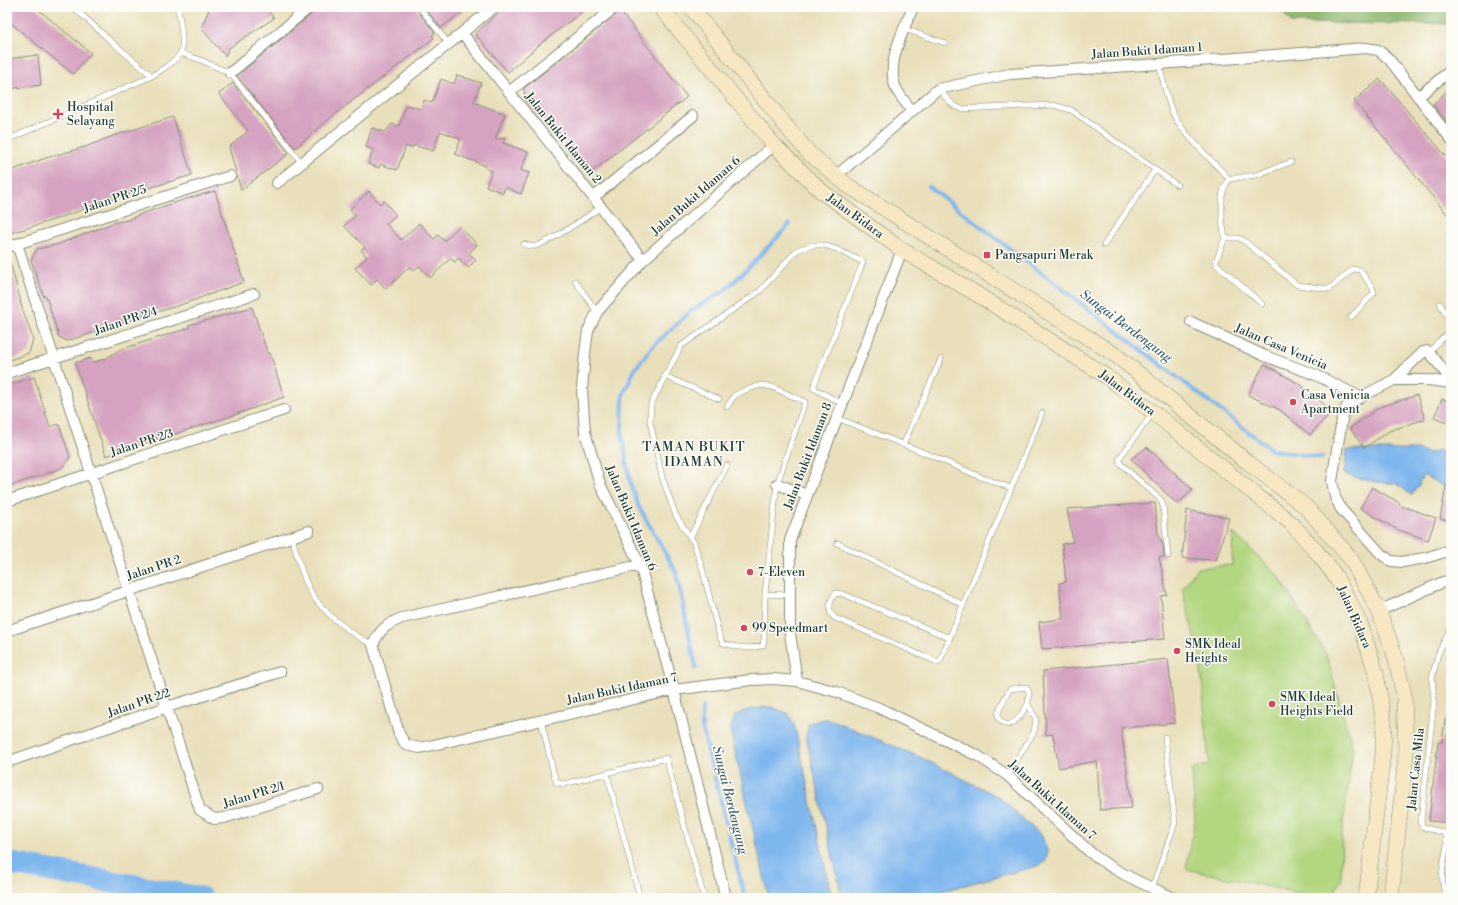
<svg xmlns="http://www.w3.org/2000/svg" width="1458" height="905" viewBox="0 0 1458 905" font-family="'Libre Bodoni',serif">
	<style>
		.green { fill: #b3d67f; stroke: #698a5a }
		.forest { fill: #8eb76e; stroke: #567a51 }
		.water { fill: #7eb6ee; stroke: #4e7a91 }
		.lines { fill: none; stroke-linecap: round; stroke-linejoin: round }
		.stream { stroke: #7eb6ee; stroke-width: 4 }
		.river { stroke: #7eb6ee; stroke-width: 23 }
		.building { fill: #d5a3c1 }
		.lane-casing { stroke: #848e77; stroke-width: 6 }
		.street-casing { stroke: #848e77; stroke-width: 12 }
		.secondary-casing { stroke: #848e77; stroke-width: 16 }
		.lane { stroke: #fff; stroke-width: 5 }
		.street { stroke: #fff; stroke-width: 10 }
		.secondary { stroke: #f7e8c3; stroke-width: 15 }
		.poi-dot { fill: #d1495b; stroke: #fdfcf7; stroke-width: 1.5 }
		.labels { text-anchor: middle; dominant-baseline: central; stroke-width: 3; stroke-linejoin: round; paint-order: stroke }
		.street-label { font-size: 12px; fill: #1f3d34; stroke: #fdfcf7 }
		.poi-label { font-size: 12px; fill: #1f3d34; stroke: #fdfcf7; text-anchor: start }
		.water-label { font-size: 13px; font-style: italic; fill: #3c616c; stroke: #fdfcf7 }
		.neighbourhood-label { font-size: 13px; letter-spacing: 1px; fill: #1f3d34; stroke: #fdfcf7 }
	</style>
	<rect width="100%" height="100%" fill="#fdfcf7"/>
	<filter id="ink" filterUnits="userSpaceOnUse"><feTurbulence type="fractalNoise" baseFrequency=".025" numOctaves="2"/><feDisplacementMap in="SourceGraphic" scale="8" xChannelSelector="R" yChannelSelector="G"/><feConvolveMatrix kernelMatrix="1 2 1 2 8 2 1 2 1" color-interpolation-filters="sRGB"/></filter>
	<filter id="wash" filterUnits="userSpaceOnUse"><feTurbulence type="fractalNoise" baseFrequency=".012" numOctaves="4" result="noise"/><feDisplacementMap in="SourceGraphic" scale="16" xChannelSelector="R" yChannelSelector="G"/><feGaussianBlur stdDeviation="0.9" result="paint"/><feColorMatrix in="noise" values="0 0 0 0 0 0 0 0 0 0 0 0 0 0 0 0 0 1.4 0 .05"/><feComposite in="paint" operator="in"/></filter>
	<g filter="url(#wash)">
		<rect width="100%" height="100%" fill="#e9dfba"/>
		<!-- green -->
		<path class="green" d="M1233,533L1278,575L1326,654L1353,749L1342,833L1341,880L1331,898H1321L1186,869L1195,820L1192,770L1209,764L1200,659L1182,589L1197,568L1232,565Z"/>
		<!-- forest -->
		<path class="forest" d="M1279,7H1451V24L1291,23Z"/>
		<!-- water -->
		<path class="water" d="M1347,450H1417L1430,453L1438,451H1446L1447,455L1451,456V484L1442,486L1424,475L1419,482L1420,484L1411,495L1396,483C1378,484 1361,479 1344,474Z
			M772,707L789,714L795,727L832,898H769L730,730L735,716L750,709Z
			M827,718L922,758L999,797L1042,836L1048,853L1045,862L1037,866L916,898H842L806,736L809,723Z"/>
		<g class="lines">
			<!-- stream -->
			<path class="stream" d="M928,186L1272,450L1322,458
				M696,668L676,572L639,507L630,482L622,433L623,395L635,369L652,347L692,310L723,292L746,270L790,224
				M702,707V727L745,898"/>
			<!-- river -->
			<path class="river" d="M7,863L201,898"/>
		</g>
		<g id="blocks">
			<!-- building -->
			<path class="building" d="M7,7H35L91,53L73,74L7,20Z
				M210,7H265L274,18L229,48L225,56L201,28Z
				M320,7H415L435,33L432,36L434,38L334,115L295,148L237,76Z
				M424,7H468L441,28Z
				M505,7H588L539,45L508,72L475,34Z
				M620,11L687,97L588,175L525,100L524,88Z
				M38,55L41,85L7,89V59Z
				M457,75L481,83L474,102L505,114L495,139L505,138L503,143L528,152L521,170L529,173L521,194L505,187L503,193L486,186L492,171L485,168L486,166L455,154L461,139L440,131L433,151L413,145L412,148L406,146L397,170L380,164L379,168L368,164L373,150L366,147L372,128L385,132L392,124L399,126L406,105L421,109L424,100L432,103L441,79L454,84Z
				M1380,79L1451,162V219L1354,101Z
				M233,83L289,153L287,154V155L241,190L229,147L248,131L219,94Z
				M1451,86V127L1433,105Z
				M173,117L192,175L116,198L44,223L7,234V172L46,158L85,147L113,136Z
				M215,191L244,282L186,303L67,341L59,337L46,296L44,297L31,260L37,249L56,245L116,222L128,220L143,213L186,199Z
				M369,191L380,204L384,201L396,215L386,224L401,240L419,223L434,239L438,235L444,241L460,226L477,245L469,253L476,260L468,268L459,258L454,262L451,258L430,278L419,266L413,271L409,267L386,289L377,279L371,285L355,268L367,257L361,250L365,247L344,226L356,215L350,209Z
				M7,262H10L21,302H20L33,339L29,353L7,361Z
				M252,307L268,354L270,353L284,397L240,413L106,456L75,363L91,358L92,363L107,358L119,350L189,328V325L212,319Z
				M1264,364L1301,385L1332,411L1310,435L1280,410L1248,395Z
				M34,377L50,427L59,424L70,457L62,468L7,487V386Z
				M1417,395L1425,419L1389,431L1364,448L1350,428L1380,407Z
				M1442,399L1451,403V424L1434,417Z
				M1147,447L1193,490L1177,504L1131,459Z
				M1446,486L1451,487V521L1440,519Z
				M1372,487L1400,503L1399,505L1436,518L1428,540L1396,529L1360,508Z
				M1155,503L1158,533L1163,545L1164,557H1159L1167,595L1161,596L1165,639L1042,649L1039,622L1063,619L1059,583L1066,582L1062,544L1073,542L1067,509Z
				M1187,510L1229,518L1216,560L1182,558Z
				M1168,659L1175,723L1121,728L1132,808L1100,810L1097,761L1059,768L1053,734L1046,735L1043,671Z
				M1445,720H1451V823L1429,821L1438,742H1442Z"/>
		</g>
	</g>
	<g filter="url(#ink)">
		<use href="#blocks" fill-opacity="0" stroke="#848e77" stroke-width="1"/>
		<g class="lines">
			<defs>
				<path id="lane" d="M73,7L113,43L152,76
					M419,7L449,44
					M904,29L945,43
					M180,53L198,59L230,73L302,163
					M1159,64C1163,79 1166,97 1172,111C1181,133 1213,161 1229,179
					M938,89L954,106L962,109L1053,105L1071,110L1177,185
					M7,140L152,76C162,69 173,64 180,54C185,45 180,17 177,7
					M1229,179L1224,188L1222,197V221L1225,238L1216,261V264L1262,304
					M1229,179L1256,175L1291,162
					M1225,238H1238L1243,240L1297,285L1329,289L1353,269L1360,270L1372,287L1374,293L1351,317
					M524,244C528,246 531,247 536,246C556,239 583,219 601,207
					M1104,245L1155,170
					M575,281L597,312
					M1440,304L1451,322
					M1430,353C1436,343 1441,338 1451,333
					M664,376L719,399
					M727,407L734,396L743,391L761,385L772,387L805,402L777,484L765,594L764,639L763,645C751,650 735,647 723,643L719,635L703,571L694,543L676,516L662,477L650,421L651,404L681,346L760,291L797,250L813,245H824L836,249L863,262L813,388L843,404
					M1153,413L1121,456L1119,460L1121,464L1161,500L1163,506L1168,556
					M837,418L930,455L983,478L1011,488
					M903,445L941,359
					M292,537C297,556 304,584 316,600C331,619 352,634 373,645
					M690,538L727,465
					M837,543L964,605
					M765,594L790,595
					M950,638L843,594L836,593C829,600 827,612 835,618L937,662L940,661L1042,413
					M541,720L554,775L557,783L564,784L666,758L704,898
					M607,774L640,898
					M1007,775L1034,732L1036,719L1028,704L1029,692L1026,687L1010,689C1007,695 998,709 998,715C998,719 1000,721 1003,723C1014,730 1023,711 1028,704
					M1152,888L1175,823L1165,737
					M1445,898C1444,888 1441,876 1443,867C1444,854 1450,845 1445,833L1426,828L1422,826L1421,820L1434,701L1432,678L1438,654L1451,627"/>
				<path id="street" d="M462,33L643,260
					M230,73L310,7
					M509,92L613,9
					M1418,97L1451,70
					M912,111C907,104 899,96 896,88C885,64 904,30 913,7
					M836,176L938,89L1010,74L1159,64L1366,48L1378,50L1389,59L1451,139
					M277,183L494,7
					M594,197L693,116
					M17,244L200,810L214,819L224,818L318,789
					M7,247L230,176
					M1191,322L1265,356L1316,375L1360,397
					M7,373L254,294
					M1394,380H1429L1451,383
					M1451,380L1430,353L1427,351L1423,352L1394,380L1349,403L1343,413L1332,481L1335,497L1341,509L1381,554L1391,561L1402,562L1425,558L1451,550
					M777,484L807,495
					M7,501L284,410
					M640,565L402,618C387,624 379,630 373,645L399,734L406,745L420,748L674,690L751,680L773,679L797,681L837,692L879,708L978,756L1007,775L1092,854C1117,873 1146,885 1174,898
					M1379,611L1443,582L1451,580
					M7,631L309,531
					M797,681L790,633V540L902,250
					M7,762L167,707L280,672
					M726,898L674,690L640,565L600,484L585,432L582,390L585,353L588,331L597,312L643,260L774,145"/>
				<path id="secondary" d="M660,7L774,145L821,191L902,250L975,293L1106,376L1154,413L1291,523L1316,551L1334,574L1349,600L1361,626L1376,673L1380,697L1384,726L1383,754L1366,898
					M691,7L790,131L809,153L847,185L1117,356L1246,461L1306,507L1351,559L1379,611L1395,656L1404,695L1406,755L1391,898"/>
			</defs>
			<!-- lane casing -->
			<use href="#lane" class="lane-casing"/>
			<!-- street casing -->
			<use href="#street" class="street-casing"/>
			<!-- secondary casing -->
			<use href="#secondary" class="secondary-casing"/>
			<!-- lane -->
			<use href="#lane" class="lane"/>
			<!-- street -->
			<use href="#street" class="street"/>
			<!-- secondary -->
			<use href="#secondary" class="secondary"/>
		</g>
	</g>
	<!-- markers -->
	<g class="poi-dot">
		<path d="M56 108h4v4h4v4h-4v4h-4v-4h-4v-4h4z"/>
		<rect x="983" y="251" width="8" height="8" rx="2"/>
		<circle cx="1293" cy="402" r="4"/>
		<circle cx="750" cy="572" r="4"/>
		<circle cx="744" cy="628" r="4"/>
		<circle cx="1177" cy="651" r="4"/>
		<circle cx="1272" cy="704" r="4"/>
	</g>
	<g class="labels">
		<!-- street labels -->
		<g class="street-label">
			<text transform="translate(1147 51) rotate(-4)">Jalan Bukit Idaman 1</text>
			<text transform="translate(563 138) rotate(51)">Jalan Bukit Idaman 2</text>
			<text transform="translate(696 196) rotate(-41)">Jalan Bukit Idaman 6</text>
			<text transform="translate(115 199) rotate(-18)">Jalan PR 2/5</text>
			<text transform="translate(855 216) rotate(36)">Jalan Bidara</text>
			<text transform="translate(126 321) rotate(-18)">Jalan PR 2/4</text>
			<text transform="translate(1281 347) rotate(23)">Jalan Casa Venicia</text>
			<text transform="translate(1127 393) rotate(37)">Jalan Bidara</text>
			<text transform="translate(142 443) rotate(-18)">Jalan PR 2/3</text>
			<text transform="translate(808 456) rotate(-69)">Jalan Bukit Idaman 8</text>
			<text transform="translate(631 518) rotate(67)">Jalan Bukit Idaman 6</text>
			<text transform="translate(154 568) rotate(-18)">Jalan PR 2</text>
			<text transform="translate(1354 617) rotate(66)">Jalan Bidara</text>
			<text transform="translate(622 689) rotate(-12)">Jalan Bukit Idaman 7</text>
			<text transform="translate(139 703) rotate(-19)">Jalan PR 2/2</text>
			<text transform="translate(1416 769) rotate(-84)">Jalan Casa Mila</text>
			<text transform="translate(254 795) rotate(-17)">Jalan PR 2/1</text>
			<text transform="translate(1052 800) rotate(42)">Jalan Bukit Idaman 7</text>
		</g>
		<!-- poi labels -->
		<g class="poi-label">
			<text x="67" y="107">Hospital<tspan x="67" dy="14">Selayang</tspan></text>
			<text x="995" y="255">Pangsapuri Merak</text>
			<text x="1301" y="395">Casa Venicia<tspan x="1301" dy="14">Apartment</tspan></text>
			<text x="758" y="572">7-Eleven</text>
			<text x="752" y="628">99 Speedmart</text>
			<text x="1185" y="644">SMK Ideal<tspan x="1185" dy="14">Heights</tspan></text>
			<text x="1280" y="697">SMK Ideal<tspan x="1280" dy="14">Heights Field</tspan></text>
		</g>
		<!-- water labels -->
		<g class="water-label">
			<text transform="translate(1126 326) rotate(37)">Sungai Berdengung</text>
			<text transform="translate(730 800) rotate(76)">Sungai Berdengung</text>
		</g>
		<!-- neighbourhood labels -->
		<g class="neighbourhood-label">
			<text x="694" y="447">TAMAN BUKIT<tspan x="694" dy="15">IDAMAN</tspan></text>
		</g>
	</g>
	<!-- margin -->
	<rect width="1458" height="905" fill="none" stroke="#fdfcf7" stroke-width="24"/>
</svg>
